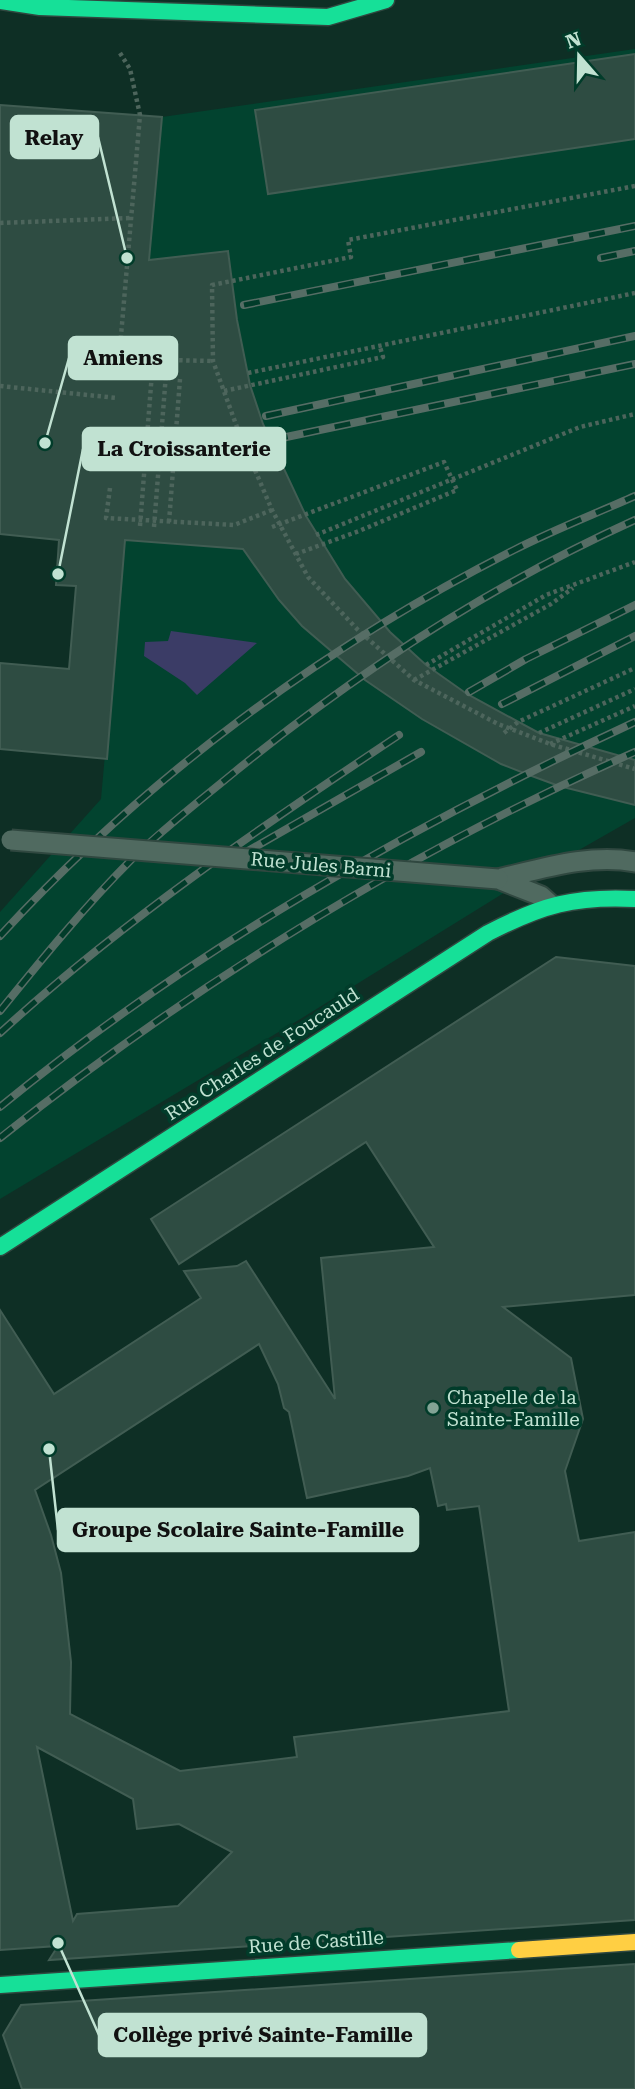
<svg xmlns="http://www.w3.org/2000/svg" width="635" height="2089" viewBox="0 0 635 2089" font-family="'Roboto Serif',serif">
	<style>
		.built { fill: #02432f }
		.green { fill: #3b3c66 }
		.building { fill: #2e4c42; stroke: #415d53; stroke-width: 2; fill-rule: evenodd }
		.lines { fill: none; stroke-linecap: round; stroke-linejoin: round }
		.lane-casing { stroke: #304840; stroke-width: 23 }
		.fast-casing { stroke: #304840; stroke-width: 19 }
		.slow-casing { stroke: #304840; stroke-width: 19 }
		.path { stroke: #4d655c; stroke-width: 4.5; stroke-dasharray: 3.5 3.5; stroke-linecap: butt }
		.lane { stroke: #506a60; stroke-width: 19 }
		.fast { stroke: #16e098; stroke-width: 16 }
		.slow { stroke: #ffcf43; stroke-width: 16 }
		.rail-casing { stroke: #566d65; stroke-width: 8 }
		.rail { stroke: #013c2a; stroke-width: 5; stroke-dasharray: 16; stroke-linecap: butt }
		.lane-bridge-casing { stroke: #304840; stroke-width: 23; stroke-linecap: butt }
		.lane-bridge { stroke: #506a60; stroke-width: 19 }
		.poi-dot { fill: #82a395; stroke: #013c2a; stroke-width: 2.5 }
		.labels { text-anchor: middle; dominant-baseline: central; stroke-width: 7; stroke-linejoin: round; paint-order: stroke }
		.street-label { font-size: 19px; fill: #c1e2d2; stroke: #013c2a }
		.poi-label { font-size: 19px; fill: #c1e2d2; stroke: #013c2a; text-anchor: start }
		.leader { fill: none; stroke: #c1e2d2; stroke-width: 2.5 }
		.callout-dot { fill: #c1e2d2; stroke: #013c2a; stroke-width: 2.5 }
		.callout { fill: #c1e2d2; stroke: #c1e2d2; stroke-width: 2.5 }
		.callout-label { font-size: 21px; text-anchor: middle; font-weight: bold; fill: #111 }
	</style>
	<rect width="100%" height="100%" fill="#0e2f25"/>
	<!-- built -->
	<path class="built" d="M635,49V818L507,891L302,1018L0,1199V912L101,799L162,117Z"/>
	<!-- green -->
	<path class="green" d="M171,631L257,643L197,695L185,683L144,656L145,642L168,641Z"/>
	<!-- building -->
	<path class="building" d="M635,54V139L268,194L255,110Z
		M0,105L162,117L149,260L228,251L237,320L250,385L263,424L306,516L345,579L390,632L426,665L467,694L539,733L635,760V805L559,786L529,775L501,764L422,719L365,680L302,626L279,600L243,549L125,540L107,759L0,749V663L69,669L76,586L56,585L59,540L0,534Z
		M556,957L635,966V1295L503,1307L571,1358L583,1419L565,1471L579,1541L635,1532V1920L49,1960L58,1946L0,1950V1310L54,1394L201,1298L184,1271L237,1266L246,1261L335,1399L321,1258L434,1247L366,1142L179,1264L151,1219ZM259,1344L278,1384L284,1408L289,1412L307,1498L408,1476L430,1468L438,1506L446,1504L447,1510L479,1506L509,1711L294,1737L297,1757L180,1771L70,1714L71,1662L61,1573L51,1535L35,1490ZM37,1747L133,1799L137,1829L179,1824L232,1852L178,1906L77,1914L73,1921Z
		M635,1964V2089H22L3,2035L21,2005Z"/>
	<g class="lines">
		<defs>
			<path id="lane" d="M498,879C541,869 591,853 635,862
				M498,879L541,896L550,904"/>
			<path id="fast" d="M0,1L40,7L328,17L386,0
				M0,1247L488,933C542,905 574,896 635,899
				M0,1985L519,1950"/>
			<path id="slow" d="M519,1950L635,1942"/>
		</defs>
		<!-- lane casing -->
		<use href="#lane" class="lane-casing"/>
		<!-- fast casing -->
		<use href="#fast" class="fast-casing"/>
		<!-- slow casing -->
		<use href="#slow" class="slow-casing"/>
		<!-- path -->
		<path class="path" d="M120,53L130,69L140,115L119,359L213,361
			M635,186L348,240L351,257L212,285L213,361L238,430L272,510L308,577L357,629L414,680L498,724L550,744L635,769
			M0,223L130,218
			M248,373L635,293
			M0,386L117,398
			M224,391L383,357L380,347
			M110,488L106,518L234,525L272,510
			M169,522L180,379
			M140,526L153,360
			M154,527L167,361
			M272,527L444,462L457,490L359,531L296,554
			M316,535L580,427L635,414
			M426,665L546,595L635,562
			M414,680L551,604L573,588
			M504,733L518,722L635,668
			M539,733L635,689
			M550,744L635,706"/>
		<!-- lane -->
		<use href="#lane" class="lane"/>
		<!-- fast -->
		<use href="#fast" class="fast"/>
		<!-- slow -->
		<use href="#slow" class="slow"/>
		<defs>
			<path id="rail" d="M601,258L635,251
				M244,305L635,226
				M266,416L635,336
				M272,440L635,364
				M469,692L526,659L635,605
				M502,704L635,636
				M234,859L421,752
				M0,936C145,778 323,647 514,550C553,530 595,514 635,496
				M0,1011C42,959 85,906 132,859C165,827 202,799 237,770C359,671 491,585 635,520
				M0,1033C122,921 261,827 399,735
				M0,1107C193,949 409,827 635,722
				M0,1138C195,983 406,853 635,752"/>
		</defs>
		<!-- rail casing -->
		<use href="#rail" class="rail-casing"/>
		<!-- rail -->
		<use href="#rail" class="rail"/>
		<defs>
			<path id="lane-bridge" d="M11,840L498,879"/>
		</defs>
		<!-- lane-bridge casing -->
		<use href="#lane-bridge" class="lane-bridge-casing"/>
		<!-- lane-bridge -->
		<use href="#lane-bridge" class="lane-bridge"/>
	</g>
	<!-- markers -->
	<circle class="poi-dot" cx="433" cy="1408" r="7"/>
	<g class="labels">
		<!-- street labels -->
		<g class="street-label">
			<text transform="translate(321 865) rotate(5)">Rue Jules Barni</text>
			<text transform="translate(262 1054) rotate(-33)">Rue Charles de Foucauld</text>
			<text transform="translate(316 1942) rotate(-4)">Rue de Castille</text>
		</g>
		<!-- poi labels -->
		<g class="poi-label">
			<text x="447" y="1397">Chapelle de la<tspan x="447" dy="22">Sainte-Famille</tspan></text>
		</g>
	</g>
	<!-- callouts -->
	<path class="leader" d="M127 258L98 137M45 443L69 358M58 574L83 449M49 1449L58 1530M58 1943L99 2035"/>
	<g class="callout-dot">
		<circle cx="127" cy="258" r="7"/>
		<circle cx="45" cy="443" r="7"/>
		<circle cx="58" cy="574" r="7"/>
		<circle cx="49" cy="1449" r="7"/>
		<circle cx="58" cy="1943" r="7"/>
	</g>
	<g class="callout">
		<rect x="11" y="116" width="87" height="42" rx="7"/>
		<rect x="69" y="337" width="108" height="42" rx="7"/>
		<rect x="83" y="428" width="202" height="42" rx="7"/>
		<rect x="58" y="1509" width="360" height="42" rx="7"/>
		<rect x="99" y="2014" width="327" height="42" rx="7"/>
	</g>
	<g class="callout-label">
		<text x="54" y="145">Relay</text>
		<text x="123" y="365">Amiens</text>
		<text x="184" y="456">La Croissanterie</text>
		<text x="238" y="1537">Groupe Scolaire Sainte-Famille</text>
		<text x="263" y="2042">Collège privé Sainte-Famille</text>
	</g>
	<!-- north arrow -->
	<g transform="translate(579 56) rotate(340)" stroke="#013c2a" stroke-width="5" paint-order="stroke">
	<path d="M0-5L12 26L0 18L-12 26Z" fill="#c1e2d2"/>
	<text y="-10" font-size="19" font-weight="bold" text-anchor="middle" fill="#c1e2d2">N</text>
	</g>
</svg>
